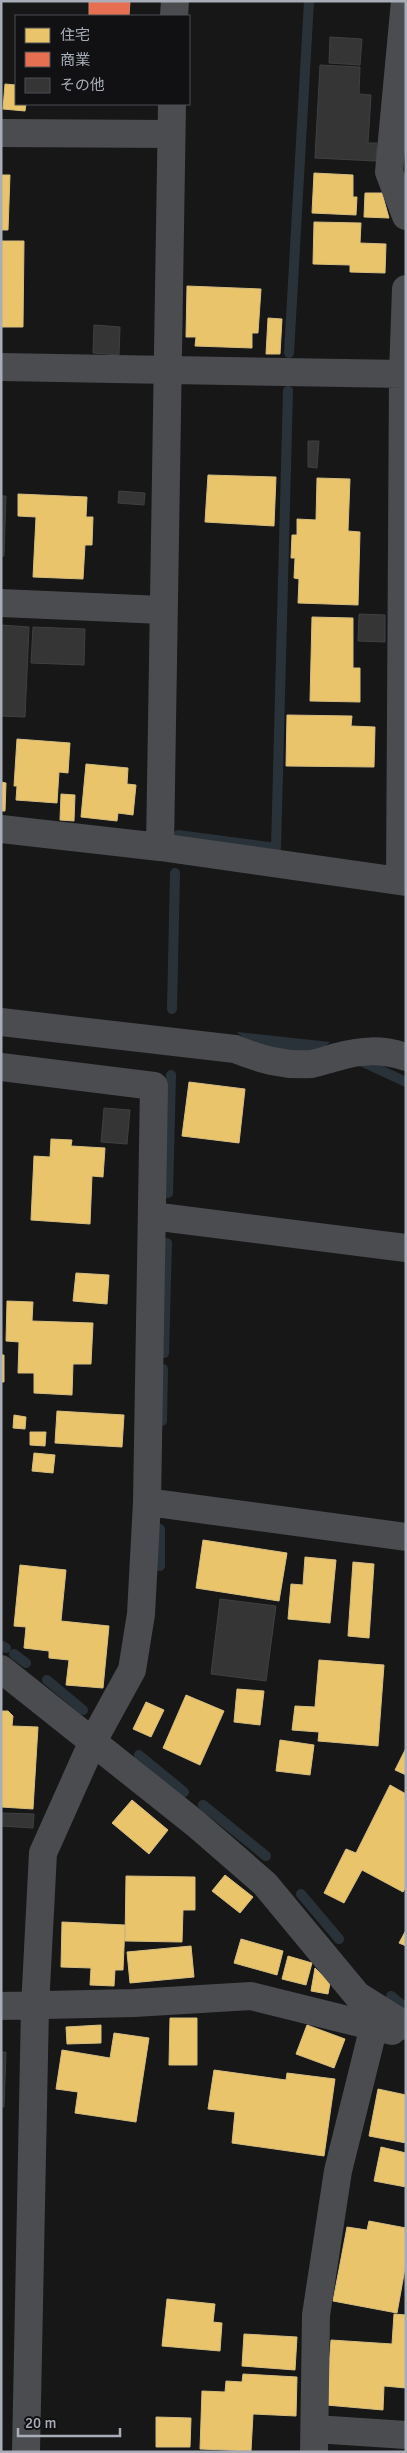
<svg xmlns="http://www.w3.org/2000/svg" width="407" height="2453" viewBox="0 0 407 2453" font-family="Signika,'Noto Sans JP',sans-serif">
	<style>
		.water { fill: #2a3239 }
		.homes { fill: #e9c46a; stroke: #d6bd81 }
		.shops { fill: #e76f51; stroke: #d48270 }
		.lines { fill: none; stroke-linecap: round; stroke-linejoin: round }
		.stream { stroke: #2a3239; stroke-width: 10 }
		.building { fill: #353536; stroke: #3f4043 }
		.minor { stroke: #4b4c50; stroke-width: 28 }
	</style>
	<rect width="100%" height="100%" fill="#171717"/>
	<!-- water -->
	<path class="water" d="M237,1032L330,1042C323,1050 307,1054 297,1055C285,1056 243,1041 237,1032Z"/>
	<!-- homes -->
	<path class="homes" d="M5,84L16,85V104H26L25,111L3,109Z
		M314,173L353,175V197H357L356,215L312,213Z
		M1,175H10L8,230H1Z
		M365,193H382L389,218L364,217Z
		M314,222L361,223L360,243L386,244L385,273L350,272V265L313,264Z
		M1,241H24L23,327H1Z
		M187,286L261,289L258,333H252V348L195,346L196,337H186Z
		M268,318L282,319L280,354H266Z
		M208,475L276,477L274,526L205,522Z
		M317,478L350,479L348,531L360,532L358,605L298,603L299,579L294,578L295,558H291L292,535H297V519L316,520Z
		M18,494L87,497L86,517H93L92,545H85L83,579L33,577L36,517L18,516Z
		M312,617L353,618V668H360V702L310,701Z
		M287,715L352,716L351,726L375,727L374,767L286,766Z
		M17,739L70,743L68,773L59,772L57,803L16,800L17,786H14Z
		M86,764L128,768L127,784L136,785L133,815L118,813L117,821L81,817Z
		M1,782L6,783L5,811H1Z
		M61,794L75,795L74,821L60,820Z
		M189,1082L245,1089L239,1143L182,1136Z
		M51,1139L72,1140L71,1146L105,1148L103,1177L92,1176L90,1224L31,1220L34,1156L50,1157Z
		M76,1273L109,1275L107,1304L73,1301Z
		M7,1301L33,1302L32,1321L93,1323L91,1364H73L72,1395L34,1393V1373H18L19,1342L6,1341Z
		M1,1355H4V1382H1Z
		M57,1411L124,1415L122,1447L55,1443Z
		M14,1415L26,1417L25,1429L13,1428Z
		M30,1432H46L45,1446L30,1445Z
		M34,1453L55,1455L53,1473L32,1471Z
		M203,1540L287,1553L279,1601L196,1588Z
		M305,1557L336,1560L330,1623L288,1619L291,1584L303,1585Z
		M353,1562L374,1564L369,1638L348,1636Z
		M20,1565L66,1570L61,1621L109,1626L103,1688L66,1685L69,1660L49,1658V1651L24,1648L26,1627L14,1626Z
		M319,1660L384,1665L378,1746L318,1741L319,1732L292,1730L295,1706L315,1707Z
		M237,1689L264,1691L260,1725L234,1722Z
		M186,1695L224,1711L200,1765L163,1748Z
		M146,1702L164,1710L151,1737L133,1729Z
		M1,1711H8L13,1716L12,1726L38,1727L33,1809L1,1807Z
		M280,1740L314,1745L310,1775L276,1771Z
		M406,1748V1775L395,1770Z
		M390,1785L406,1794V1887L403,1892L362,1870L344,1903L324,1893L346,1849L356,1853Z
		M132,1800L168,1830L149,1854L112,1823Z
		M225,1875L253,1897L240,1913L212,1891Z
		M126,1876L195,1877V1910H183L182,1942L125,1941Z
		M62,1922L125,1925L123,1970H115L114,1986L90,1985L91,1968L61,1967Z
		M406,1930V1946L399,1943Z
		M241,1939L283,1951L277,1975L234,1963Z
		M191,1946L194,1977L130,1983L127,1952Z
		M288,1956L312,1963L306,1985L282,1979Z
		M315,1968L330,1983L328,1994L311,1991Z
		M170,2018H197V2065H169Z
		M101,2025V2043L67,2044L66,2027Z
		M307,2025L345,2039L334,2068L296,2054Z
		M114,2033L149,2038L136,2122L75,2113L78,2092L56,2089L62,2050L110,2058Z
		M214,2070L286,2080L287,2073L335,2079L324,2156L232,2143L235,2112L208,2109Z
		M378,2089L406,2095V2143L369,2136Z
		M381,2147L406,2153V2187L374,2181Z
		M369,2221L406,2228V2263L397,2313L333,2301L347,2227L367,2230Z
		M167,2299L215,2304L213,2322L222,2323L220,2351L162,2346Z
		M394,2314L406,2315V2388L384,2386L383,2410L326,2405L331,2340L392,2344Z
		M244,2334L297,2337L295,2370L242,2366Z
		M243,2374L297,2377L296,2416L253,2414L251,2451L200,2449L202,2391L225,2392L226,2381L242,2382Z
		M156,2417L191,2418L190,2447H156Z"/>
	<!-- shops -->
	<path class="shops" d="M89,1H130L129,16H89Z"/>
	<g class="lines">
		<!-- stream -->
		<path class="stream" d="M289,353L309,1
			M178,835L276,848L288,391
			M172,1009L175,873
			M363,1062L406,1082
			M168,1193L171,1075
			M164,1353L167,1243
			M162,1421L163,1369
			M160,1529V1566
			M1,1645L6,1648
			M14,1654L26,1663
			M47,1680L83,1710
			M139,1755L184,1792
			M203,1805L266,1856
			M301,1894L339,1939
			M391,1996L406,2008"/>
	</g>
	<!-- building -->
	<path class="building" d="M330,37L362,39L360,65L329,63Z
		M320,65L360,67L359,94L371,95L368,143H377L376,161L315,158Z
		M94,325L120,327L119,355L93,353Z
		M308,441H319L317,468L308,467Z
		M119,491L145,493L144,505L118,503Z
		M1,496H6L4,556H1Z
		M359,614L385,615V642L358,641Z
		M1,625L29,627L25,717L1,716Z
		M33,627L85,629L84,665L31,663Z
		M104,1108L130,1110L127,1144L101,1142Z
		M220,1599L276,1606L266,1681L211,1674Z
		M1,1813L34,1814L33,1828L1,1826Z
		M1,2052H6L4,2107H1Z"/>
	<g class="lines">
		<!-- minor -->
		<path class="minor" d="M405,1L389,172L406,216
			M174,16L175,1
			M1,133L171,134
			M1,367L403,374
			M1,603L162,610
			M1,829L160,847L406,882
			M160,847L172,104
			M400,881L403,374L406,289
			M1,1022L235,1049C260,1059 283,1066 311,1064C319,1063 328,1059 337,1057C361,1050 382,1049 406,1057
			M1,1067L154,1086L147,1502L141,1614L132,1670L93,1741L43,1853L35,2007L26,2452
			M152,1216L406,1248
			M147,1502L406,1537
			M1,1669L196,1824L265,1884L357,1995L406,2026
			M1,2006L134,2003L251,1996L392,2031
			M315,2429L406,2435
			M314,2452L316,2315L338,2171L374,2026"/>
	</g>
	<!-- border -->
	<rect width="407" height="2453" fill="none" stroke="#a8adb8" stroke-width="5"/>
	<!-- legend -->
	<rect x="15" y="15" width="175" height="90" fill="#111113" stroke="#4d4f55"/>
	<rect x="25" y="28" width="25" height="15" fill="#e9c46a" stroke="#4d4f55"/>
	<text x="60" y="40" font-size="15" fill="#a8adb8">住宅</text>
	<rect x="25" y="52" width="25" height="15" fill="#e76f51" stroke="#4d4f55"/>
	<text x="60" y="65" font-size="15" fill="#a8adb8">商業</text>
	<rect x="25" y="78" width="25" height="15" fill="#353536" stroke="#4d4f55"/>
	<text x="60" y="90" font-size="15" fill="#a8adb8">その他</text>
	<!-- scale -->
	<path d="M18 2428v8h102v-8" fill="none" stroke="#a8adb8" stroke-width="2.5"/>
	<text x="25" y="2428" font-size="15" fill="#a8adb8" stroke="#111113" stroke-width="4" paint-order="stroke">20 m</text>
</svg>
